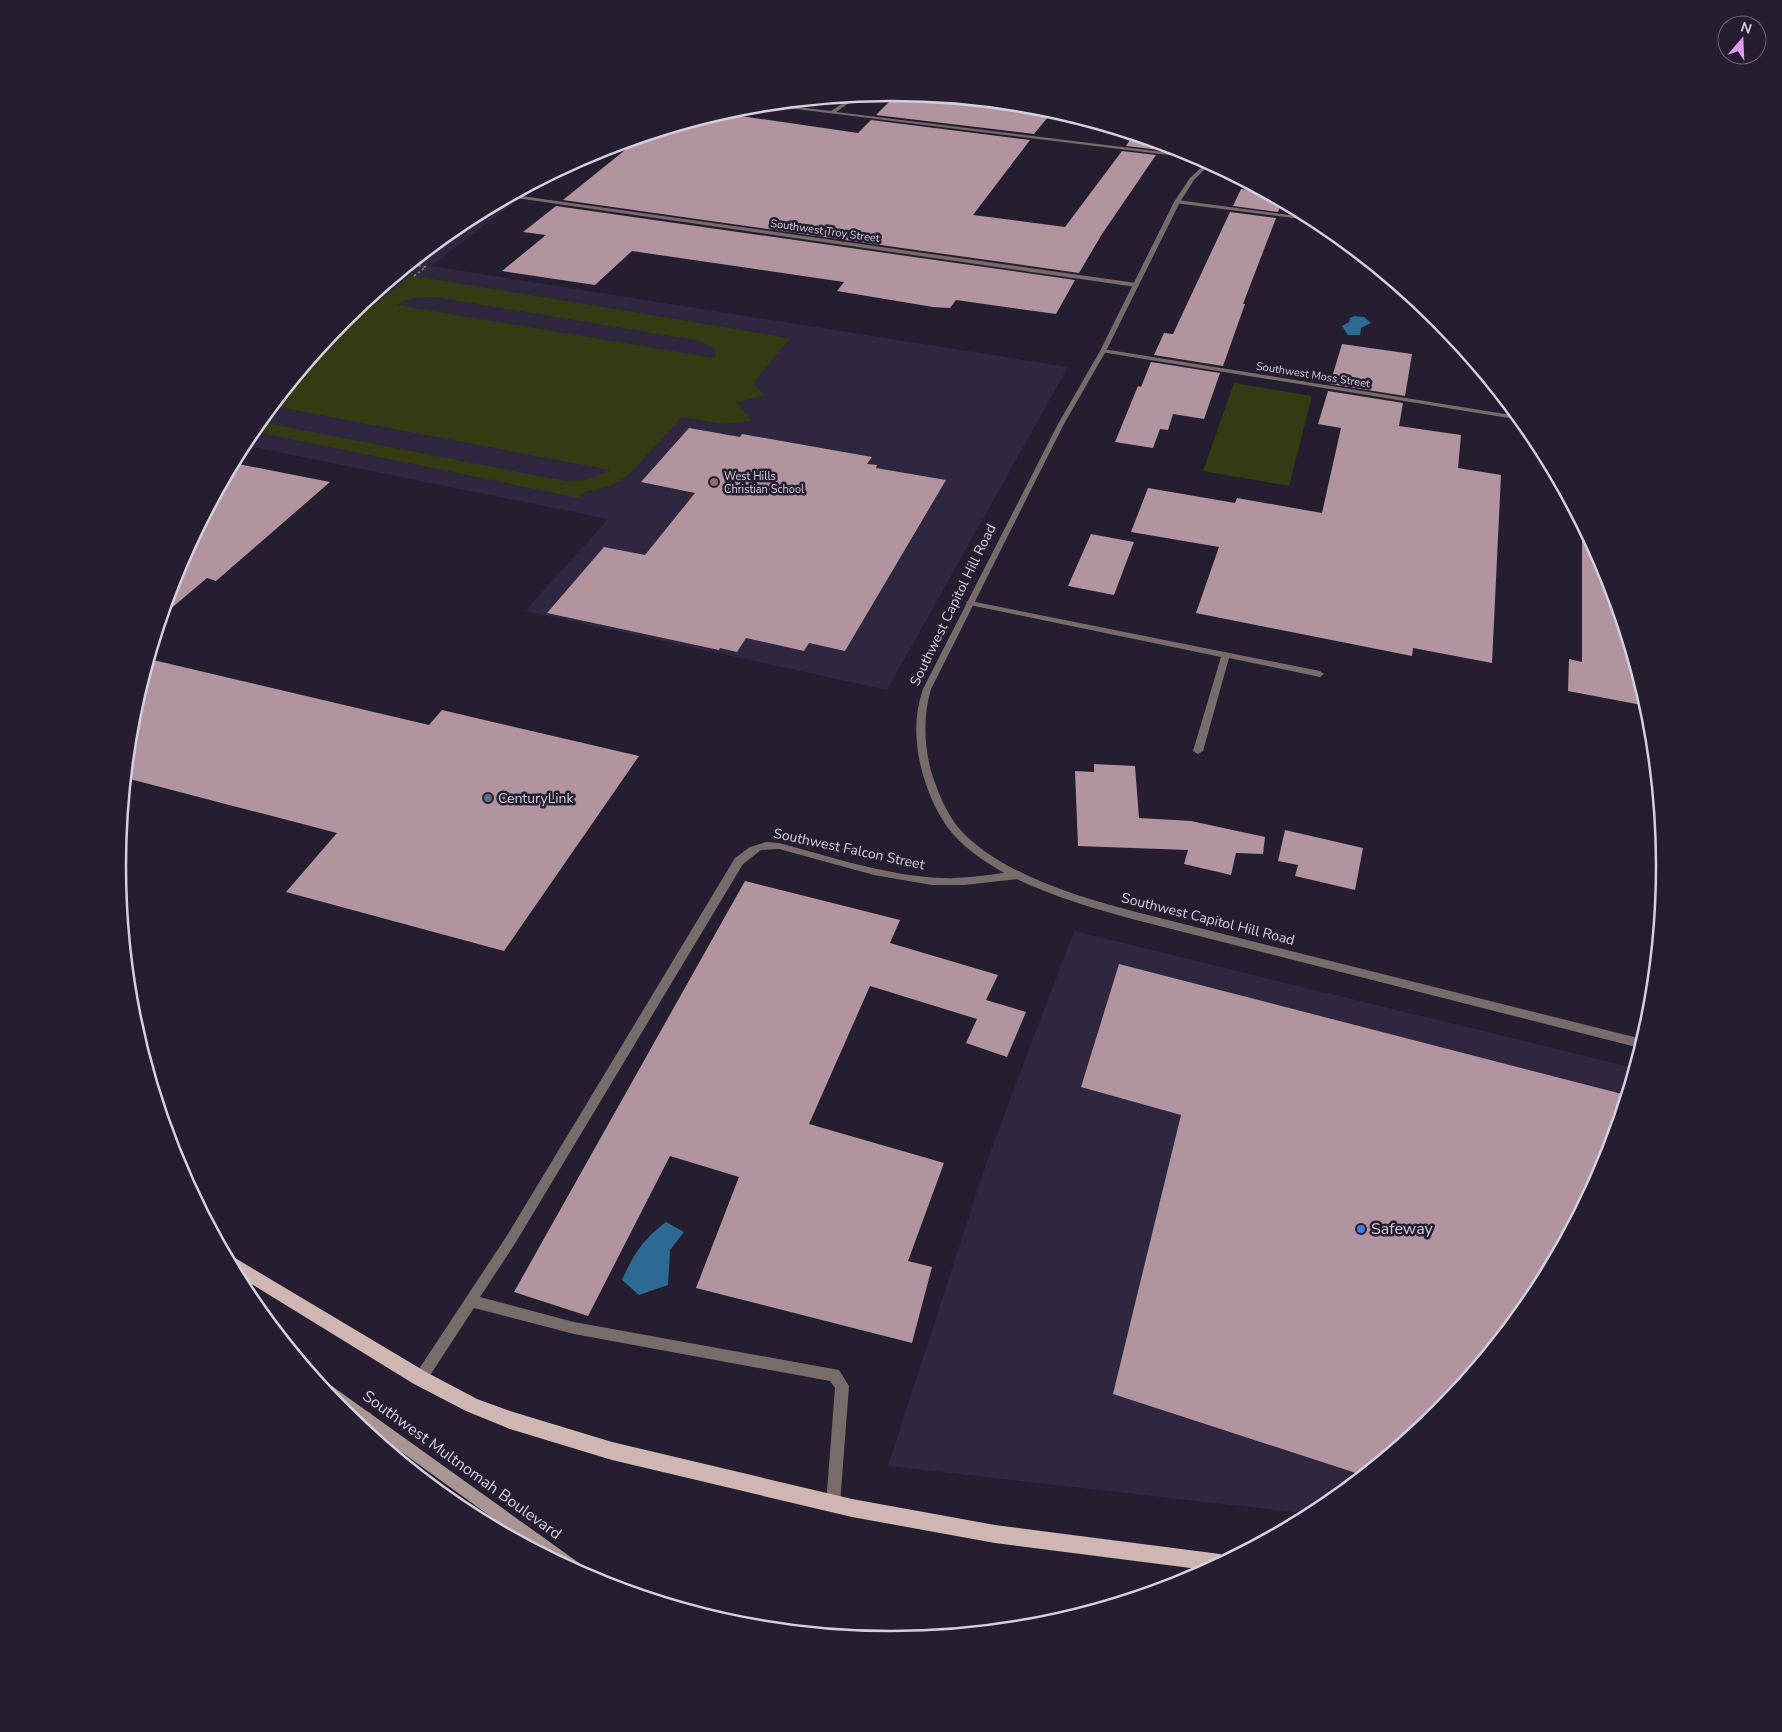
<svg xmlns="http://www.w3.org/2000/svg" width="1782" height="1732" viewBox="0 0 1782 1732" font-family="'Nunito Sans',sans-serif">
	<style>
		.built { fill: #2f263f }
		.green { fill: #343a12; fill-rule: evenodd }
		.water { fill: #2c6993 }
		.building { fill: #b1949d }
		.lines { fill: none; stroke-linecap: round; stroke-linejoin: round }
		.path { stroke: #7c7686; stroke-width: 2; stroke-dasharray: 2.5 2.5; stroke-linecap: butt }
		.service { fill: #786c6a; fill-rule: evenodd }
		.minor { fill: #786c6a; fill-rule: evenodd }
		.tertiary { fill: #786c6a; fill-rule: evenodd }
		.secondary { fill: #a99592; fill-rule: evenodd }
		.primary { fill: #d0b6b2; fill-rule: evenodd }
		.education-dot { fill: #8d6e63; stroke: #251e31; stroke-width: 2 }
		.service-dot { fill: #5c6f8a; stroke: #251e31; stroke-width: 2 }
		.shop-dot { fill: #3f7fe0; stroke: #251e31; stroke-width: 2 }
		.labels { text-anchor: middle; dominant-baseline: central; stroke-width: 5; stroke-linejoin: round; paint-order: stroke }
		.far-street-label { font-size: 11px; fill: #d4d0dd; stroke: #251e31 }
		.far-poi-label { font-size: 11px; fill: #d4d0dd; stroke: #251e31; text-anchor: start }
		.street-label { font-size: 14px; fill: #d4d0dd; stroke: #251e31 }
		.poi-label { font-size: 14px; fill: #d4d0dd; stroke: #251e31; text-anchor: start }
		.near-poi-label { font-size: 16px; fill: #d4d0dd; stroke: #251e31; text-anchor: start }
		.near-street-label { font-size: 16px; fill: #d4d0dd; stroke: #251e31 }
		.rim { fill: none; stroke: #d4d0dd; stroke-width: 2.5 }
	</style>
	<rect width="100%" height="100%" fill="#251e31"/>
	<!-- built -->
	<path class="built" d="M502,201L514,203L431,266L1068,367L887,690L525,611L608,519L243,445L248,436L344,319L403,275L399,274L449,233L469,219Z
		M1074,931L1634,1068L1606,1162L1438,1413L1321,1509L1311,1514L888,1466L988,1158Z"/>
	<!-- green -->
	<path class="green" d="M412,275L414,276L790,338L755,381V385L764,395L737,403L752,421L723,424L682,417L629,475L608,487L585,492L579,498L252,431L262,419L268,423L276,425L565,481L586,480L610,470L273,406L325,343ZM420,297H435L700,341L713,348L716,355L714,358L397,305L403,301Z
		M1234,383L1312,396L1289,486L1203,471Z"/>
	<!-- water -->
	<path class="water" d="M1354,316L1364,317L1371,323L1361,328L1360,335H1348L1342,326L1349,322L1350,318Z
		M666,1222L684,1232L670,1250L668,1285L639,1295L622,1280C634,1254 643,1239 666,1222Z"/>
	<!-- building -->
	<path class="building" d="M898,93L1042,107L1053,111L1034,134L876,115Z
		M720,113L858,133L871,120L1030,140L973,215L1065,227L1122,151L1156,155L1102,234L1079,273L563,200L640,138Z
		M1133,135L1144,138L1164,144L1160,150L1126,146Z
		M1241,189L1261,191L1282,202L1278,212L1233,206Z
		M556,206L1075,280L1056,314L956,300L950,308L933,307L837,291L844,282L632,251L595,285L502,271L546,235L523,232Z
		M1230,212L1276,218L1243,304H1245L1223,366L1154,355L1164,333L1173,334Z
		M1342,344L1412,354L1405,396L1330,384Z
		M1151,362L1220,373L1204,419L1173,414L1168,430L1160,429L1153,448L1115,442L1138,386L1141,387Z
		M1328,391L1403,403L1399,426L1461,435L1458,468L1501,475L1492,663L1413,648L1412,656L1196,613L1219,547L1131,532L1148,488L1235,503L1237,498L1322,513L1341,428L1318,424Z
		M689,428L740,437L742,434L872,457L867,464L877,465L876,468L946,480L845,651L809,643L804,651L746,638L737,652L720,648L719,650L547,613L604,547L645,555L695,493L641,482Z
		M233,463L330,482L216,581L207,578L162,616L176,570Z
		M1582,525L1606,570L1647,706L1568,691L1569,659L1582,662Z
		M1091,534L1134,542L1114,595L1068,586Z
		M149,659L429,725L442,710L639,756L504,951L286,892L337,833L126,778L132,715Z
		M1094,764L1135,766L1139,818L1191,821L1265,837L1263,854L1236,853L1231,875L1184,864L1188,850L1078,846L1075,771L1094,772Z
		M1285,830L1363,848L1355,890L1295,876L1298,865L1278,861Z
		M745,881L900,920L890,943L998,975L986,1000L1026,1012L1007,1057L966,1043L977,1019L870,986L809,1124L944,1163L908,1261L932,1267L912,1343L696,1288L739,1177L670,1156L588,1316L514,1292Z
		M1119,964L1626,1095L1606,1162L1534,1296L1438,1413L1362,1475L1113,1394L1181,1115L1081,1087Z"/>
	<g class="lines">
		<!-- path -->
		<path class="path" d="M414,276L426,267L413,264L486,210
			M395,277L413,264"/>
		<!-- service -->
		<path class="service" d="M967,601H970L1320,671L1324,674L1320,677L1229,658L1203,751L1198,754L1193,751L1221,657L970,605L966,603Z
			M766,842L779,843C832,857 887,876 943,878C968,879 994,874 1019,871L1024,875L1019,879L964,885H932L874,875L779,849L761,850L743,864L516,1242L480,1297L574,1322L839,1370L849,1386L840,1504L838,1509L833,1511L828,1509L826,1504L835,1388L830,1381L574,1334L474,1308L425,1383L420,1385L415,1383L413,1378L508,1234L735,858L750,847Z"/>
		<!-- minor -->
		<path class="minor" d="M854,96H859L836,112L1196,156L1201,159L764,105L772,104L831,111Z
			M514,195L1136,283L1139,285L1136,287L509,197Z
			M1177,200L1311,218L1317,221L1175,203V201Z
			M1103,349L1517,416L1521,420L1101,352V350Z"/>
		<!-- tertiary -->
		<path class="tertiary" d="M1207,162L1210,164L1194,180L1180,202L1106,351L1064,424L931,689C923,716 924,744 931,771C937,790 945,810 957,826C996,873 1079,897 1136,912L1642,1039L1640,1048L1136,920C1077,904 994,881 952,833C938,816 929,795 923,775C915,746 913,718 923,689L1058,424L1100,351L1174,202L1190,178Z
			M366,1411L371,1413L373,1418L371,1423L364,1429L354,1421L361,1413Z"/>
		<!-- secondary -->
		<path class="secondary" d="M322,1379L586,1568L588,1573L587,1576L534,1548L338,1406L318,1381Z"/>
		<!-- primary -->
		<path class="primary" d="M230,1255L426,1372L477,1399L510,1411L612,1442L852,1499L995,1525L1220,1554L1228,1559L1206,1570L995,1543L852,1517L612,1460L510,1429L466,1411L414,1384L237,1275L227,1256Z"/>
	</g>
	<!-- markers -->
	<circle class="education-dot" cx="714" cy="482" r="5"/>
	<circle class="service-dot" cx="488" cy="798" r="5"/>
	<circle class="shop-dot" cx="1361" cy="1229" r="5"/>
	<g class="labels">
		<!-- far-street labels -->
		<g class="far-street-label">
			<text transform="translate(825 231) rotate(8)">Southwest Troy Street</text>
			<text transform="translate(1313 375) rotate(9)">Southwest Moss Street</text>
		</g>
		<!-- far-poi labels -->
		<g class="far-poi-label">
			<text x="724" y="476">West Hills<tspan x="724" dy="13">Christian School</tspan></text>
		</g>
		<!-- street labels -->
		<g class="street-label">
			<text transform="translate(953 605) rotate(-64)">Southwest Capitol Hill Road</text>
			<text transform="translate(849 849) rotate(12)">Southwest Falcon Street</text>
			<text transform="translate(1208 919) rotate(14)">Southwest Capitol Hill Road</text>
		</g>
		<!-- poi labels -->
		<g class="poi-label">
			<text x="498" y="798">CenturyLink</text>
		</g>
		<!-- near-poi labels -->
		<g class="near-poi-label">
			<text x="1371" y="1229">Safeway</text>
		</g>
		<!-- near-street labels -->
		<g class="near-street-label">
			<text transform="translate(462 1465) rotate(36)">Southwest Multnomah Boulevard</text>
		</g>
	</g>
	<!-- crop -->
	<path d="M0 0H1782V1732H0ZM126 866a765 765 0 1 1 1530 0a765 765 0 1 1-1530 0Z" fill="#251e31" fill-rule="evenodd"/>
	<path class="rim" d="M126 866a765 765 0 1 1 1530 0a765 765 0 1 1-1530 0Z"/>
	<!-- north arrow -->
	<g transform="translate(1742 40) rotate(19)"><circle r="24" fill="#251e31" stroke="#6b6576"/>
	<path d="M0-4L9 19L0 12L-9 19Z" fill="#de98f2"/>
	<text y="-8" font-size="14" font-weight="bold" text-anchor="middle" fill="#d4d0dd">N</text>
	</g>
</svg>
